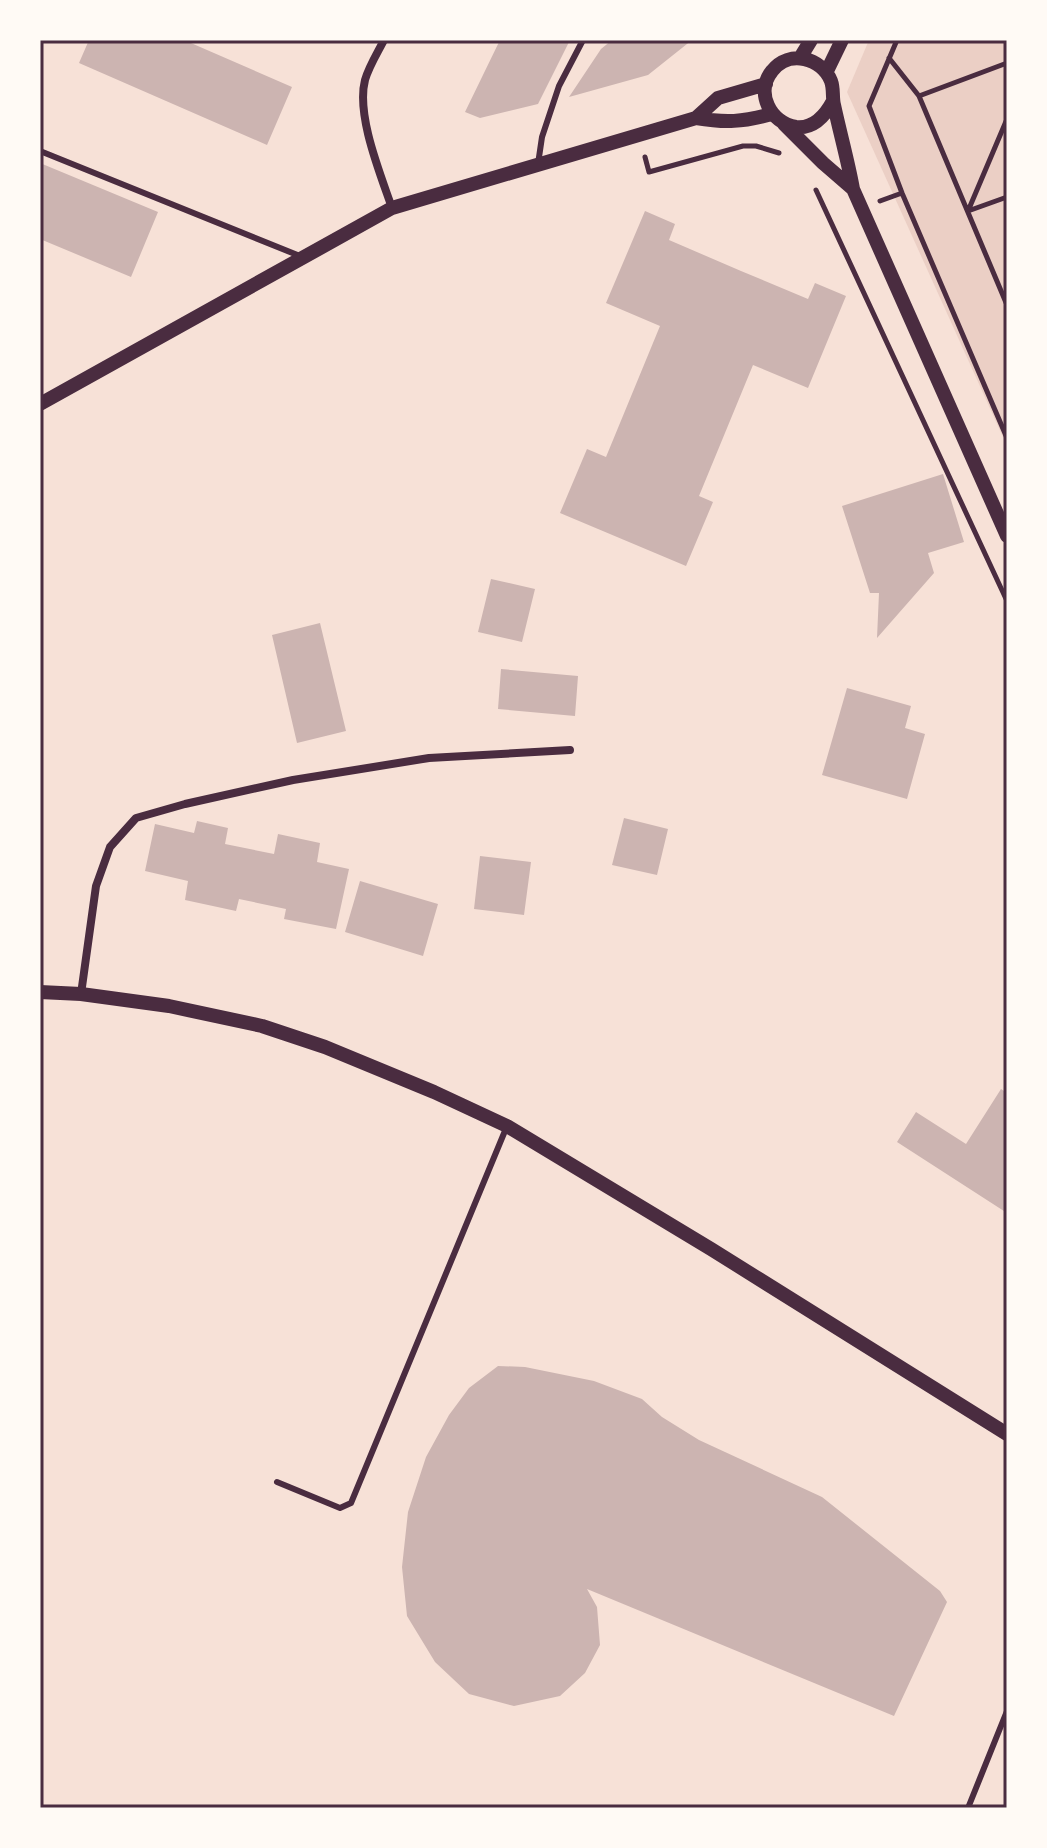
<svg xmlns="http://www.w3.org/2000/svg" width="1047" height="1848" viewBox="0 0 1047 1848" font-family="Poppins,sans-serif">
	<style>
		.green { fill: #ebcfc5 }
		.building { fill: #ccb4b1 }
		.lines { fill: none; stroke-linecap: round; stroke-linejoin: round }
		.path { stroke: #4a2c40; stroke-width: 5 }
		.service { stroke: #4a2c40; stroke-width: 6 }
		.minor { stroke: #4a2c40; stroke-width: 8 }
		.tertiary { stroke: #4a2c40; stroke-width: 14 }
		.neatline { fill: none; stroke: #4a2c40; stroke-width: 3 }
	</style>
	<rect width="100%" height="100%" fill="#f7e1d7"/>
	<!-- green -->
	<path class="green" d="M869,40H1007V446L847,92Z"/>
	<!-- building -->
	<path class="building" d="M89,40H184L292,87L267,145L79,63Z
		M500,40H570L538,104L480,118L465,112Z
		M612,40H692L648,75L569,97L601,49Z
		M40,163L158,212L131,277L40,239Z
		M645,211L675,224L669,240L741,271L808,299L815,283L846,296L808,388L753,365L699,496L713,502L686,566L560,513L587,449L606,457L660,326L606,303Z
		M943,474L964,542L928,553L934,573L877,638L879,593H870L842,506Z
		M491,579L535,589L522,642L478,632Z
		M320,623L346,731L297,743L272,635Z
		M501,669L578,676L575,716L498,709Z
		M847,688L911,706L905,728L925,734L907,799L822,775Z
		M624,818L668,829L657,875L612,865Z
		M197,821L228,828L225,844L274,854L278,834L320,843L317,862L349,869L336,929L284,919L286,909L239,899L236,911L185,900L188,881L145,871L155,824L194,833Z
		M480,856L531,862L524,915L474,909Z
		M360,881L438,904L423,956L345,932Z
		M1001,1089L1007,1093V1213L897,1142L916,1112L966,1144Z
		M498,1366L525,1367L594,1381L642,1399L662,1417L699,1440L822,1497L940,1591L947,1602L894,1716L587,1589L597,1607L600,1645L585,1673L560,1696L514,1706L469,1694L435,1662L407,1616L402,1567L408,1512L426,1457L449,1415L469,1388Z"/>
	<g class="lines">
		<!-- path -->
		<path class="path" d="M897,40L869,106L902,193L1007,438
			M889,58L919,96L1007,305
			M919,96L1007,63
			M1007,119L968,211L1007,197
			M645,157L649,172L743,146H756L779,153
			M816,190L1007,601
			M880,201L902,193"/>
		<!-- service -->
		<path class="service" d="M40,151L300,256
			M538,164L542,137L559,86L583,40
			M277,1482L340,1508L351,1503L507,1126
			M968,1808L1007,1711"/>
		<!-- minor -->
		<path class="minor" d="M384,40C378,52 369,66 365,80C356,115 380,173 392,208
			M81,994L96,886L110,847L136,818L185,804L293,780L429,758L570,750"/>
		<!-- tertiary -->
		<path class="tertiary" d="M800,58L811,40
			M827,71L842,40
			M833,101C825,116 814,129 796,127C770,123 755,92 772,71C789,49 822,58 831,81C834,89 832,97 834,105C840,133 848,161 853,189L1007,536
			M696,118L718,98L766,84
			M784,124L823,163L853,189
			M40,404L392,208L696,118C726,123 742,122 772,114
			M40,992L81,994L169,1006L262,1026L325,1047L434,1092L507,1126L711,1249L1007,1434"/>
	</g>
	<!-- border -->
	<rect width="1047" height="1848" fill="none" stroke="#fffaf5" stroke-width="84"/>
	<rect x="42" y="42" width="963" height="1764" class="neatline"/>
</svg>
